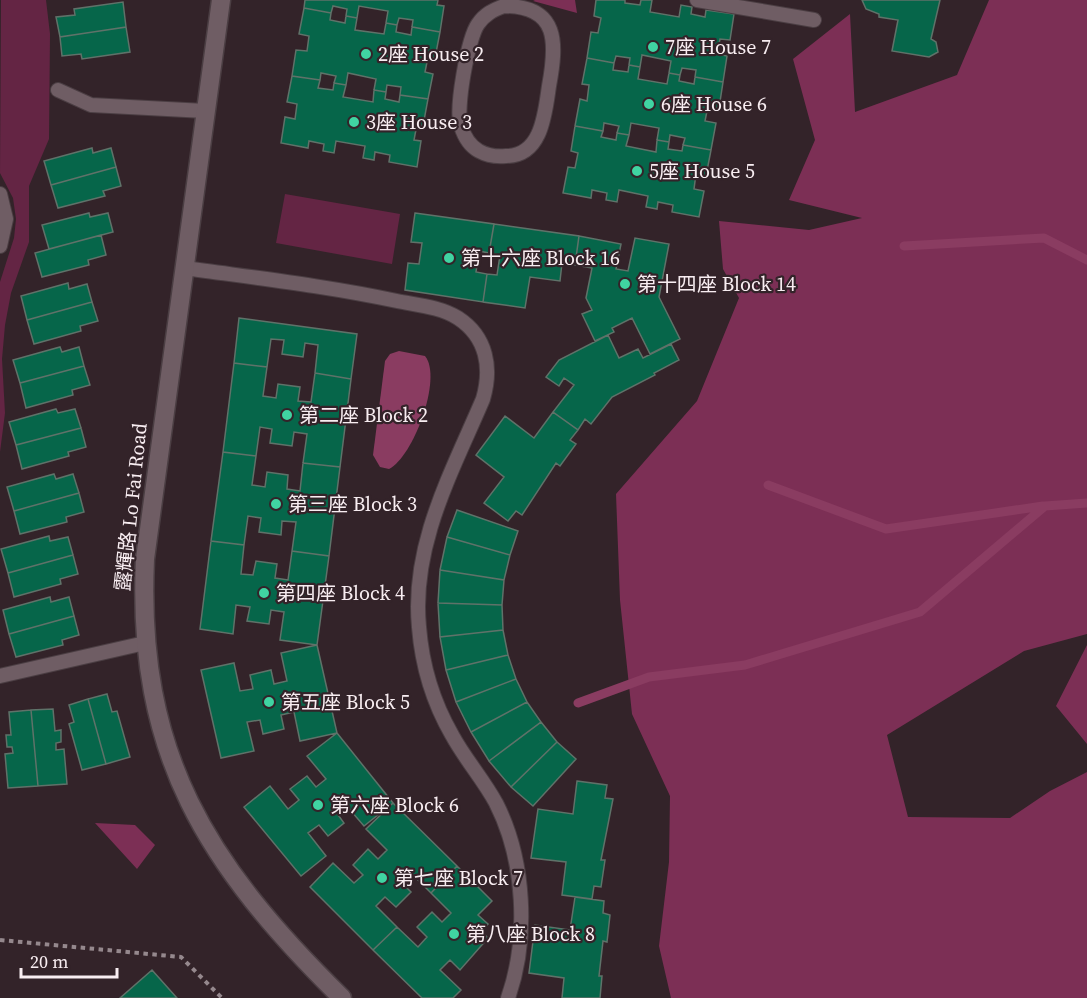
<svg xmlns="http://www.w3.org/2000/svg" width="1087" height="998" viewBox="0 0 1087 998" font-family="'Source Serif 4','Noto Sans TC',serif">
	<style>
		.green { fill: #642544 }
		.forest { fill: #7c2f55 }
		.water { fill: #8a3c61 }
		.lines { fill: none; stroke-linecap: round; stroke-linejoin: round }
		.stream { stroke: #8a3c61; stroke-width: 9 }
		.building { fill: #06664a; stroke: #5f7269; stroke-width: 1.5 }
		.service-casing { stroke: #4b3e43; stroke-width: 16 }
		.minor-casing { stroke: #4b3e43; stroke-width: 21 }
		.path { stroke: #95888d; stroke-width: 4; stroke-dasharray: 4.5 4.5; stroke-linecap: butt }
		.service { stroke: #6f5d64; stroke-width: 14 }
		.minor { stroke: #6f5d64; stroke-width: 18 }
		.poi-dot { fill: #40d4a2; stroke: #332329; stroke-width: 2 }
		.labels { text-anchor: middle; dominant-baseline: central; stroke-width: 4.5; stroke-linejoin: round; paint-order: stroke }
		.poi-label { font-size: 20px; fill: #f8edf1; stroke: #332329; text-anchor: start }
		.street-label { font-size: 20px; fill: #f8edf1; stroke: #332329 }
	</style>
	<rect width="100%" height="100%" fill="#332329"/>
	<!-- green -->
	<path class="green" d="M1,0H46L50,34L49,139L29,186V242L11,293L5,325L2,359L5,413L0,452V282L14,238L16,219L13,198L0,173Z
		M285,194L400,214L392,264L276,243Z"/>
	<!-- forest -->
	<path class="forest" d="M535,0H575L577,13L533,1Z
		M989,0H1087V634L1024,651L887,735L908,817L1010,818L1050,791L1087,772V998H671L659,946L669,862L670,796L632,714L620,600L616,494L697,401L739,298L723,269L719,221L809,230L862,218L789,200L815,140L793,59L850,14L855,112L957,75Z
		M1087,645V744L1056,706Z
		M95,823L135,825L155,845L137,869Z"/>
	<!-- water -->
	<path class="water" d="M399,351L425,356C443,378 413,457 389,469L380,467L373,455L385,361L390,354Z"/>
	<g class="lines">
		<!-- stream -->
		<path class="stream" d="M904,246L1044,238L1087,260
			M768,485L886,529L1043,506
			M578,703L649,677L745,665L920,612L1045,506L1087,503"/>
	</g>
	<!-- building -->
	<path class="building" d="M305,0H438L437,5L444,6L440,32L412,27L413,20L399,18L397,25L386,23L388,11L359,6L357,18L346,16L347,9L333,6L331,13L304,8Z
		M596,0H625V3L640,5L641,0H652L650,12L679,17L681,5L692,7L691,14L705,17L706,10L734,14L730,40L720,39L717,54L727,56L723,82L695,77L696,70L682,68L680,75L669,73L671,61L642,55L640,67L629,65L630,58L616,56L614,63L587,58L591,32L598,33L601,18L594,16Z
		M862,0H940L931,39L936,42L938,52L929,57L892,51L898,20L879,17V14L866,9Z
		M123,2L126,27L60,37L56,17L75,15L74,9Z
		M304,8L331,13L330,20L345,23L346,16L357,18L355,30L384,34L386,23L397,25L396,32L411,35L412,27L440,32L435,58L428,57L425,72L433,74L428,99L400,95L401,87L387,85L386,92L374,90L376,79L348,73L346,85L334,83L336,76L321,73L320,80L292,76L296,50L307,51L309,36L299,34Z
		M126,27L130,52L82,59L81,54L62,56L60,37Z
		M587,58L614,63L613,70L628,72L629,65L640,67L638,79L667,84L669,73L680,75L679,81L694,84L695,77L723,82L719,108L708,106L705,121L716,123L711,150L683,145L685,138L670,135L669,142L657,140L659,128L631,123L629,135L617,133L619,126L604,123L603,131L575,126L580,99L587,101L589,85L582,84Z
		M292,76L320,80L318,88L333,90L334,83L346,85L343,97L373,102L374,90L386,92L385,99L399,102L400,95L428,99L423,126L417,124L414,140L421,141L417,167L389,162L390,155L375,152L374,160L363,158L365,146L336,141L334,153L323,151L324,144L309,141L308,148L281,143L285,117L295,119L297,104L287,102Z
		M575,126L603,131L601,137L616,140L617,133L629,135L626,146L656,152L657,140L669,142L668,149L682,151L683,145L711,150L706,176L696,174L694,189L704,191L699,217L672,212L673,205L658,202L657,209L646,207L648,196L619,190L617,202L606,200L607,193L592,190L591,198L563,193L568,167L575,168L578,153L571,151Z
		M92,148L93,153L111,148L116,167L51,185L44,161Z
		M116,167L121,186L103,191L105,196L58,208L51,185Z
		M89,213L90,217L108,213L113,232L49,249L42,225Z
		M415,213L494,224L489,253L479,251L476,272L487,274L483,302L405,290L408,263L419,264L422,243L411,242Z
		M494,224L579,236L575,265L562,263L560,281L530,277L525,308L483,302L487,274L497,275L500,255L489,253Z
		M101,235L106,255L88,260L89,265L42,277L35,253Z
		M579,236L621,244L616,269L628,271L635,238L669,244L659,297L680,339L650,354L632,318L612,328L614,332L595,341L582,314L592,310L586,298L592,268L575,265Z
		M68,283L69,289L87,284L92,302L27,320L21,296Z
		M92,302L98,321L80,326L81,331L34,344L27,320Z
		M239,318L357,334L351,379L315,373L318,345L305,343L303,357L282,354L284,340L271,339L267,367L234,363Z
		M608,335L619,358L638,349L643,358L671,344L679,360L654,373L655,375L612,397L591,424L585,419L578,430L553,412L574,385L564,378L559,386L546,377L559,360Z
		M60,347L62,352L79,347L84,366L20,383L13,360Z
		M234,363L267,367L263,396L276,398L278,384L300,387L298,401L311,402L315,373L351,379L340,467L303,463L307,434L294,432L292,446L270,443L272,429L260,427L256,456L223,452Z
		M84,366L90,385L72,390L73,395L26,408L20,383Z
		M56,409L58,413L75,409L81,428L16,445L9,422Z
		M553,412L578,430L570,440L576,444L560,466L556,463L522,515L516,511L508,521L484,503L504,477L476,455L505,416L534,438Z
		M81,428L86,447L68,452L69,456L22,469L16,445Z
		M223,452L256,456L252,485L265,487L267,472L288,475L287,489L300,491L303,463L340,467L329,556L292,551L296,522L282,521L281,535L259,532L261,518L248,516L244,545L211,541Z
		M54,474L56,479L73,474L79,493L14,511L7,487Z
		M79,493L84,512L66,517L67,522L20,534L14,511Z
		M457,510L518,531L510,555L447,537Z
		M49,536L50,541L68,537L73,555L8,573L1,549Z
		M447,537L510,555L504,580L440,570Z
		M211,541L244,545L241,574L253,575L256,561L277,564L275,578L288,580L292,551L329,556L317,645L280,640L284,612L271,610L269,624L247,621L250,607L236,605L233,634L200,629Z
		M73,555L78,574L60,579L61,584L14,597L8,573Z
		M440,570L504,580L502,605L438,603Z
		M50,597L51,602L69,597L74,616L9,634L3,610Z
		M438,603L502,605L503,630L440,637Z
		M74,616L79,635L62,640L63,645L16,657L9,634Z
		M503,630L508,655L446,670L440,637Z
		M317,645L337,733L300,741L294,712L281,715L284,729L263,734L260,720L247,722L254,751L221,758L201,670L234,663L240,691L253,689L250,675L271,670L274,684L287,681L281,653Z
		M508,655L516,679L456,702L446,670Z
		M516,679L527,702L471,732L456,702Z
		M107,694L112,712L117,711L130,757L106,764L88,699Z
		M88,699L106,764L82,770L69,724L74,722L69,705Z
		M527,702L541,722L489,761L471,732Z
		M53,709L55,731L61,730V742L56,743V750L64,749L67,784L38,786L31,710Z
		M31,710L38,786L8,788L5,754L13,753L12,747H7L6,735H11L9,712Z
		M541,722L557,742L511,787L489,761Z
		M337,733L393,803L364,826L345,804L336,812L344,823L328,836L319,825L308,833L326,856L301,876L244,807L270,786L288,809L299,800L290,789L307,776L316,787L326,779L307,756Z
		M557,742L576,759L533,806L511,787Z
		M577,781L607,785L605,798L613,799L601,860H605L601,887L594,886L592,899L562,895L566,862L531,858L538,809L573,814Z
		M393,803L457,866L431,893L410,872L401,882L411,892L396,907L385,897L376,906L397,927L373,950L310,887L333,863L354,883L363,875L353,865L368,849L378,859L387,850L366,829Z
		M457,866L492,901L478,915L488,924L481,931L488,938L460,970L450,960L440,970L461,990L453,998H422L373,950L397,927L418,947L427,937L417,927L432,912L442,922L451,913L431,893Z
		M575,897L604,901L603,913L610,915L607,942L603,941L599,976H602L600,998H562L564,978L529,973L535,925L570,930Z
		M152,970L177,998H120Z"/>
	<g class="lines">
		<defs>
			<path id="service" d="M697,0L814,20
				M504,6C559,6 557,43 549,86C545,113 542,156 506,156C496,157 488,156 479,151C470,146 464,136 461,126C455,110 468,38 478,24C485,14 493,10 504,6Z
				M58,90L91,105L205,111
				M0,194L6,219L0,246
				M185,268C256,278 327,286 397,301C417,305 441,307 458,318C487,337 492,368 483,399C452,472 411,545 419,627C422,665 433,702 452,735C465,759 483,779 496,803C525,860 529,938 508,998
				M0,676L145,643"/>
			<path id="minor" d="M221,0L145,559C136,755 207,865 342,998"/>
		</defs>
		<!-- service casing -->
		<use href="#service" class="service-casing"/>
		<!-- minor casing -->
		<use href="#minor" class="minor-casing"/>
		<!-- path -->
		<path class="path" d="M0,940L181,957L222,998"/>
		<!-- service -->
		<use href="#service" class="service"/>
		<!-- minor -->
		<use href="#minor" class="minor"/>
	</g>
	<!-- markers -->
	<g class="poi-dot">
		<circle cx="653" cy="47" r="6"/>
		<circle cx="366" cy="54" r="6"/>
		<circle cx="649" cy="104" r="6"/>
		<circle cx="354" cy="122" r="6"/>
		<circle cx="637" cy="171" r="6"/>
		<circle cx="449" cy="258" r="6"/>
		<circle cx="625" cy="284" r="6"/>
		<circle cx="287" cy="415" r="6"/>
		<circle cx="276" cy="504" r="6"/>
		<circle cx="264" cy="593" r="6"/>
		<circle cx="269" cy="702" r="6"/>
		<circle cx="318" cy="805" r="6"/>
		<circle cx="382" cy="878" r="6"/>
		<circle cx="454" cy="934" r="6"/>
	</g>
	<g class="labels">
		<!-- poi labels -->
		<g class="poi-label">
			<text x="665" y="47">7座 House 7</text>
			<text x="378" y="54">2座 House 2</text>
			<text x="661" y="104">6座 House 6</text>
			<text x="366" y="122">3座 House 3</text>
			<text x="649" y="171">5座 House 5</text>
			<text x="461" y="258">第十六座 Block 16</text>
			<text x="637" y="284">第十四座 Block 14</text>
			<text x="299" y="415">第二座 Block 2</text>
			<text x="288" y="504">第三座 Block 3</text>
			<text x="276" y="593">第四座 Block 4</text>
			<text x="281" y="702">第五座 Block 5</text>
			<text x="330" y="805">第六座 Block 6</text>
			<text x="394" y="878">第七座 Block 7</text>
			<text x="466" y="934">第八座 Block 8</text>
		</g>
		<!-- street labels -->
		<g class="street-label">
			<text transform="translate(131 507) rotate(-84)">露輝路 Lo Fai Road</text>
		</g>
	</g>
	<!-- scale -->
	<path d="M21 968v9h96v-9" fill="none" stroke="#f8edf1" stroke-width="3"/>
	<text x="30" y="968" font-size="18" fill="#f8edf1" stroke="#332329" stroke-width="4.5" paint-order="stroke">20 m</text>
</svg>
